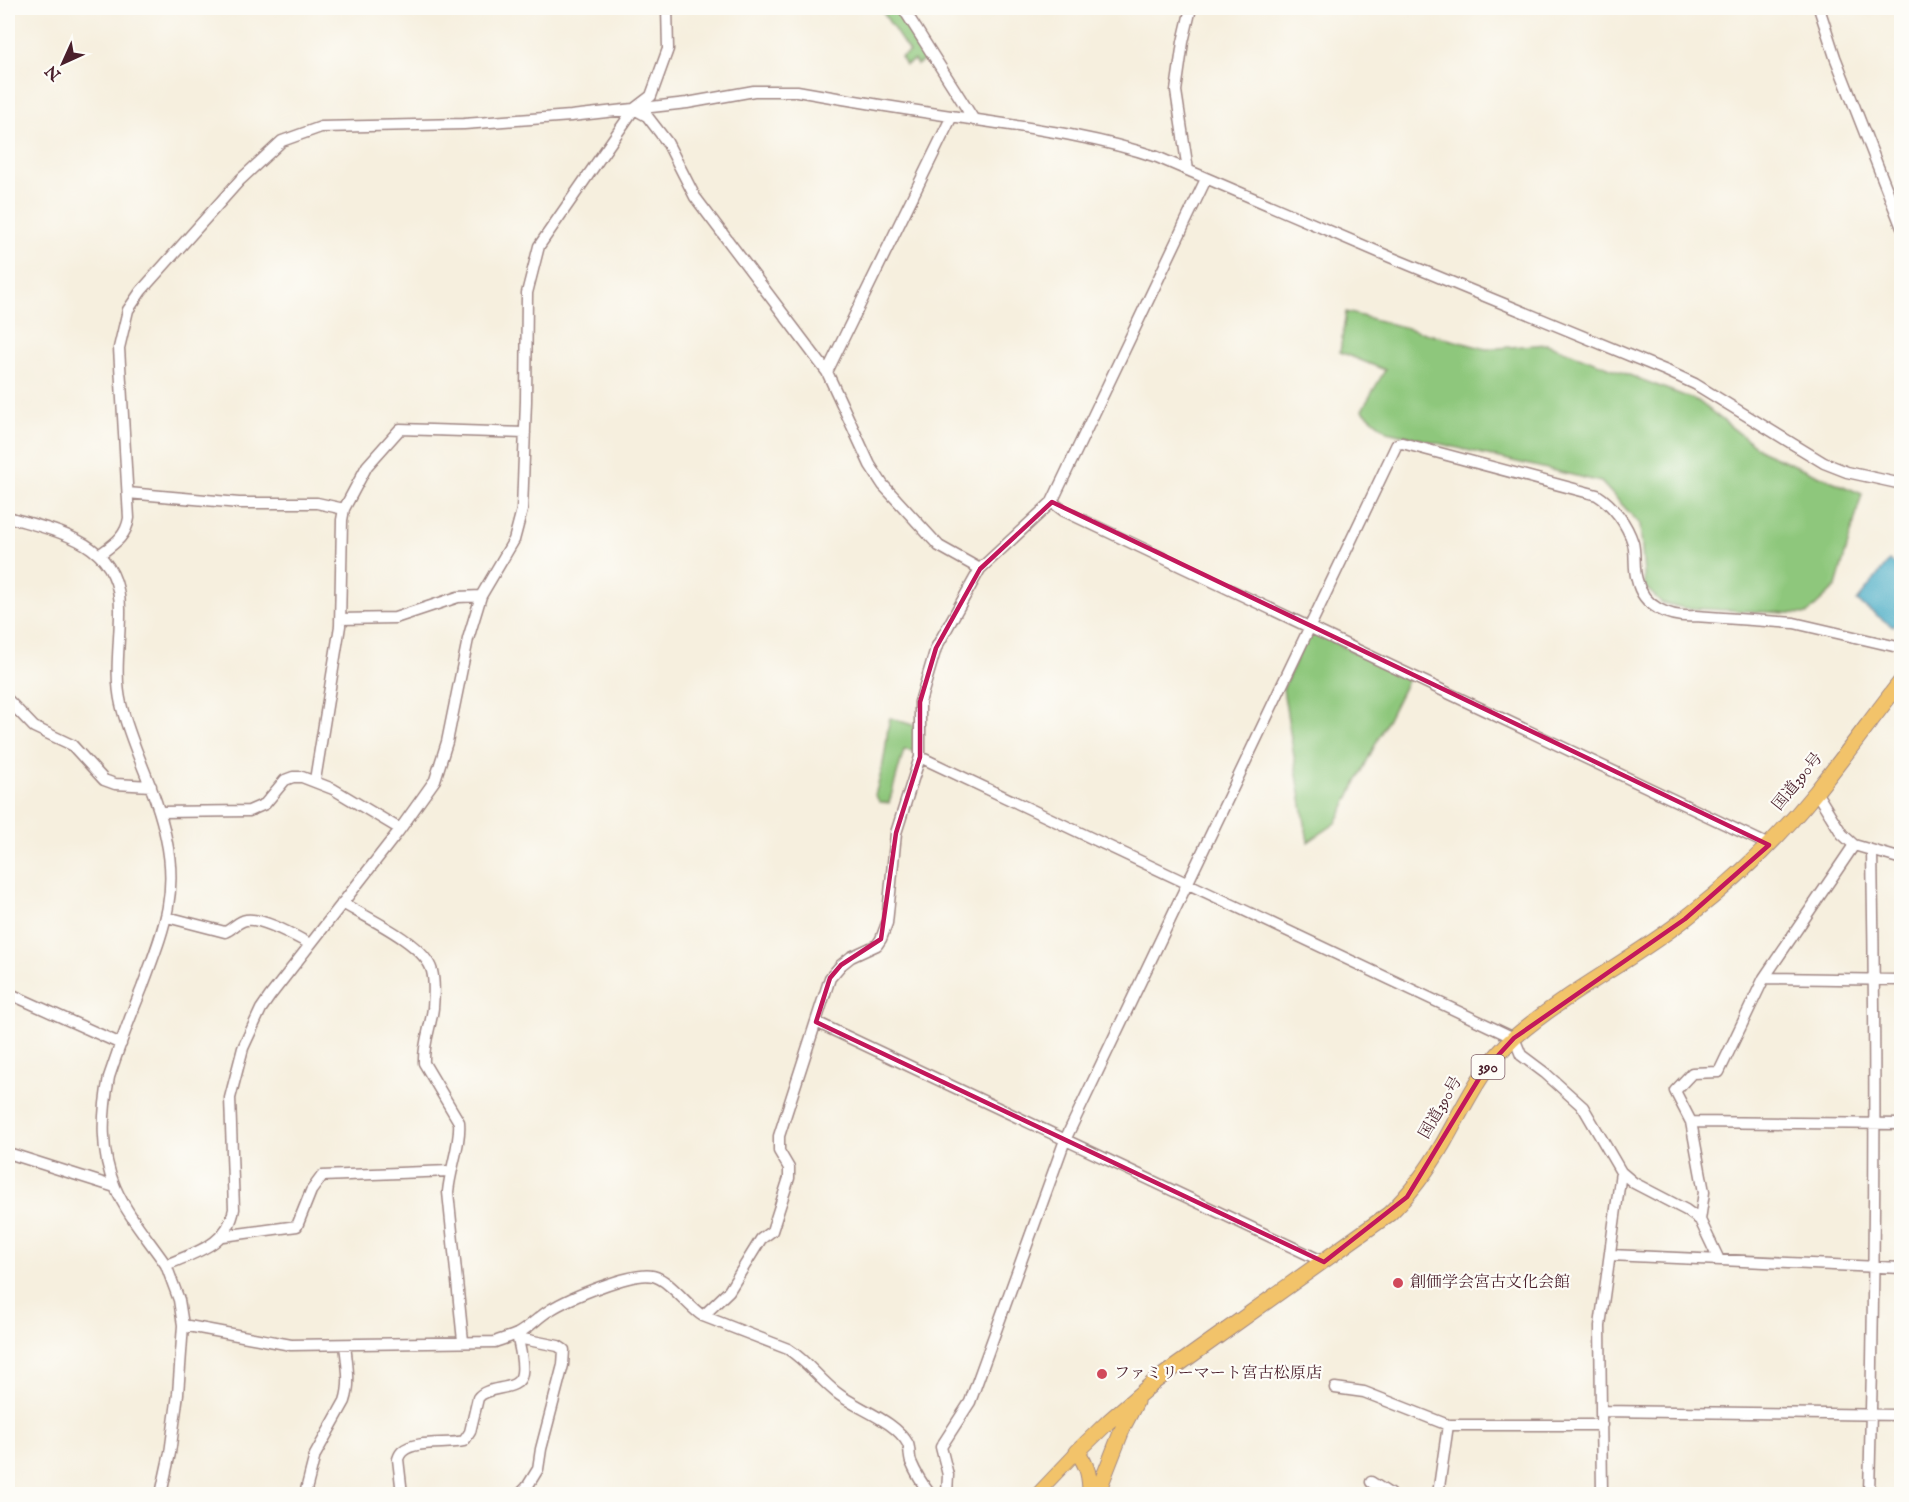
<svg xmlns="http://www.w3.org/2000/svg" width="1909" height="1502" viewBox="0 0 1909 1502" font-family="'IM FELL English','Noto Serif JP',serif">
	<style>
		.green { fill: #8ec77b; stroke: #6c7353; stroke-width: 1.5 }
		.water { fill: #45aac4; stroke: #486478; stroke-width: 1.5 }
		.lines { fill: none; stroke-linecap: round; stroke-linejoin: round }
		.minor-casing { stroke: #a08784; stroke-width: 13 }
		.major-casing { stroke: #a08784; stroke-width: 14 }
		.highway-casing { stroke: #a08784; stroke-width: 17 }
		.minor { stroke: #fff; stroke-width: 10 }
		.major { stroke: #f2c36a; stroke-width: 12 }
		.highway { stroke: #f2c36a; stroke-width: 15 }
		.marked { fill: none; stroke: #c2185b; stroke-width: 4.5; stroke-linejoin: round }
		.poi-dot { fill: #d1495b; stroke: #fdfcf7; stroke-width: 2 }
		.labels { text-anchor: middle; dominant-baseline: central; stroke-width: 4.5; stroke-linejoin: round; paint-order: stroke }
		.shield { fill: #fdfcf7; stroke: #806168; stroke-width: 1.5 }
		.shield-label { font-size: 15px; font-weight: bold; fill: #4a1f2b }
		.street-label { font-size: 16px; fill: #4a1f2b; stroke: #fdfcf7 }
		.poi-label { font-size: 16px; fill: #4a1f2b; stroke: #fdfcf7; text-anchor: start }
	</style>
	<rect width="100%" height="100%" fill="#fdfcf7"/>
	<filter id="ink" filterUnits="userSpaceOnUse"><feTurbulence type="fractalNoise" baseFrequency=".0167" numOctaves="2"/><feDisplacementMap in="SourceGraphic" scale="12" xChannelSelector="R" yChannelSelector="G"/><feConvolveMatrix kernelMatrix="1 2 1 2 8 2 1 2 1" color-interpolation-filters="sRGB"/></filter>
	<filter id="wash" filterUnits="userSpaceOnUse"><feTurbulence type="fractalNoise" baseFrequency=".008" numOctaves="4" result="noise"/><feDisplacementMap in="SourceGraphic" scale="24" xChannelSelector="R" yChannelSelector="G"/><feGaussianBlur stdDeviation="1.35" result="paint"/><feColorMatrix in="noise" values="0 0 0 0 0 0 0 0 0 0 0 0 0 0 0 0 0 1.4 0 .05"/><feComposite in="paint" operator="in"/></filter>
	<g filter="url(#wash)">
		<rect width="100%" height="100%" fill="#f6efde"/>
		<!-- green -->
		<path class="green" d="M880,8H894L928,58L917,65L914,60L906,65L901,57L909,52Z
			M1346,312L1486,349L1547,344L1698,401L1762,451L1862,494L1836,587L1807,614L1684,608L1662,603L1645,587L1640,524L1601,482L1387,431L1362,410L1385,370L1340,352Z
			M1310,630L1408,679L1336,823L1308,842L1283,689Z
			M890,718L916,726L915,751L904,750L889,803L880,802L875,795C879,781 883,767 885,752C887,740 887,729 890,718Z"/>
		<!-- water -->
		<path class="water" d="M1889,561L1902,568L1901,618L1893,627L1857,601Z"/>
	</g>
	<g filter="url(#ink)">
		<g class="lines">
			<defs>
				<path id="minor" d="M903,8L974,120
					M1819,8L1835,57L1902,228
					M634,109L647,116L667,142L695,197L827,372L870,465L883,485L939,546L980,569
					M1188,170L1176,91L1183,42L1191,8
					M827,372L952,116
					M128,493L239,503H317L344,509
					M1052,502L1064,511L1769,845
					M8,517C62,533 122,542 120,613C120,643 114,674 121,704C132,750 157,791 166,838C179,897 162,933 142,988C130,1017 119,1047 109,1077C102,1114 100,1152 115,1187C127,1215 149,1240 166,1265C196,1252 228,1245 234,1209L230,1098L243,1048L261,1009L270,996L398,832L435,780L447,742L468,639L481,596L514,540L522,510L526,401L527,293L539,246L634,109L651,96L668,49L667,8
					M99,555C114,544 126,537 129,518L119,348L128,310L141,291L240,180L282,141L321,127L464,124L571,116L687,103L754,91H797C853,101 909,110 964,118C1029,128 1095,136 1157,157L1390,257L1667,371L1695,384L1824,463L1847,472L1902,484
					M340,619L395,618L458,597L481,596
					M8,700L34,727L72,745L104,780L115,784L151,786
					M920,757L1514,1038L1521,1055L1545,1073L1583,1107L1621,1172L1634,1183L1686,1210L1700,1220L1719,1260
					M315,780L340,626L342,520L344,509L367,466L400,429L525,433
					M1816,792L1842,834L1854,845L1902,859
					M160,812L249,811L265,804L285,780L293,777H302L333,789L400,829
					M342,903C366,917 425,944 432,971C435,983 434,996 433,1008C431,1026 423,1044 424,1063L459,1122C461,1143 450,1169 448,1192L463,1341
					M167,917L225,932C233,929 238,921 246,920C262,917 295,936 310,944
					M1764,978L1902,980
					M8,993L121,1044
					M816,1022L1324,1262
					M1691,1122L1902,1124
					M8,1153L115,1187
					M1700,1220L1704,1192L1691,1122L1675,1091L1692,1073L1719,1072L1764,978L1854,845
					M223,1236L297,1226L311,1191L322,1176L450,1171
					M1610,1255L1902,1268
					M703,1316L729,1291L761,1239L772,1231L789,1178V1168L779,1151V1136L830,978L841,965L851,957L877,945L881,939L887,923L896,833L920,757V702L936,648L980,569L1052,502L1206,179
					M183,1325L291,1345L495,1342C502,1339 510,1337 517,1334C529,1328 538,1317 550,1310C569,1298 633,1271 653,1276C670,1280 688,1307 703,1316L788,1349C807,1361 819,1379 837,1393C857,1409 895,1420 908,1444C910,1449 909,1457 911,1462C916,1474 923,1485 930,1494
					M518,1338L558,1346L564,1350L563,1365L541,1449L538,1469L527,1487L520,1494
					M1335,1388L1364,1392L1448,1425
					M1602,1411L1902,1415
					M1371,1482L1390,1494
					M161,1494L170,1453L178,1394L183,1325L179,1300L166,1265
					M305,1494L315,1455L345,1401C351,1383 347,1364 345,1345
					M402,1494L398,1459C399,1456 400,1453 403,1451C415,1440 448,1445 464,1441L470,1432L478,1398C488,1384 520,1393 522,1373C524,1361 519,1346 517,1334
					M947,1494L948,1475L941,1447L970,1402L1065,1140L1397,444L1402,443L1597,495C1613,505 1627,524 1633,543C1636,555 1633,568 1637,580C1643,607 1669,618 1695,616L1794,623L1902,648
					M1438,1494L1448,1425H1602
					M1602,1494L1600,1326L1621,1172
					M1869,1494C1875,1280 1876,1065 1872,851"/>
				<path id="major" d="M1037,1494L1077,1452"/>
				<path id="highway" d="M1090,1494C1090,1478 1088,1465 1077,1452L1109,1421L1154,1382L1389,1214C1411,1193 1429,1168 1444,1142C1465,1105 1482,1066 1515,1037C1567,992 1631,961 1686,918C1734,881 1778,839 1816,792C1845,756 1873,717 1902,680
					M1097,1494L1124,1425L1136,1402"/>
			</defs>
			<!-- minor casing -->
			<use href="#minor" class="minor-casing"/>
			<!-- major casing -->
			<use href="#major" class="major-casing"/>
			<!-- highway casing -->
			<use href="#highway" class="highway-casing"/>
			<!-- minor -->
			<use href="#minor" class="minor"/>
			<!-- major -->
			<use href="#major" class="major"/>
			<!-- highway -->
			<use href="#highway" class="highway"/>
		</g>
	</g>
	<!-- marked area -->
	<path class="marked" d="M1052,502L1769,845L1685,919L1514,1038L1483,1072L1407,1197L1324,1262L816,1022L830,978L841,965L881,939L896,833L920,757V702L936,648L980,569Z"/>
	<!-- markers -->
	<g class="poi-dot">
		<circle cx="1398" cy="1283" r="6"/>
		<circle cx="1102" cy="1374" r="6"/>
	</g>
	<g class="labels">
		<!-- shield labels -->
		<rect class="shield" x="1471.5" y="1055" width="33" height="24" rx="4.5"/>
		<g class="shield-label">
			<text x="1488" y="1067">390</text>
		</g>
		<!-- street labels -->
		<g class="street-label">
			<text transform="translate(1798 782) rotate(-51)">国道390号</text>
			<text transform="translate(1441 1108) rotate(-60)">国道390号</text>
		</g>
		<!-- poi labels -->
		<g class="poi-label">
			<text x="1410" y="1283">創価学会宮古文化会館</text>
			<text x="1114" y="1374">ファミリーマート宮古松原店</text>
		</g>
	</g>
	<!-- margin -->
	<rect width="1909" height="1502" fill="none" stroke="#fdfcf7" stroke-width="30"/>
	<!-- north arrow -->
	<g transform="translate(63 63) rotate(225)" stroke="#fdfcf7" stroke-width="4.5" paint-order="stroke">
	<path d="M0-4.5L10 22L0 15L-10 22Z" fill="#4a1f2b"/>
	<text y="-9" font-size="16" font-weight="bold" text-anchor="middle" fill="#4a1f2b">N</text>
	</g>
</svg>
